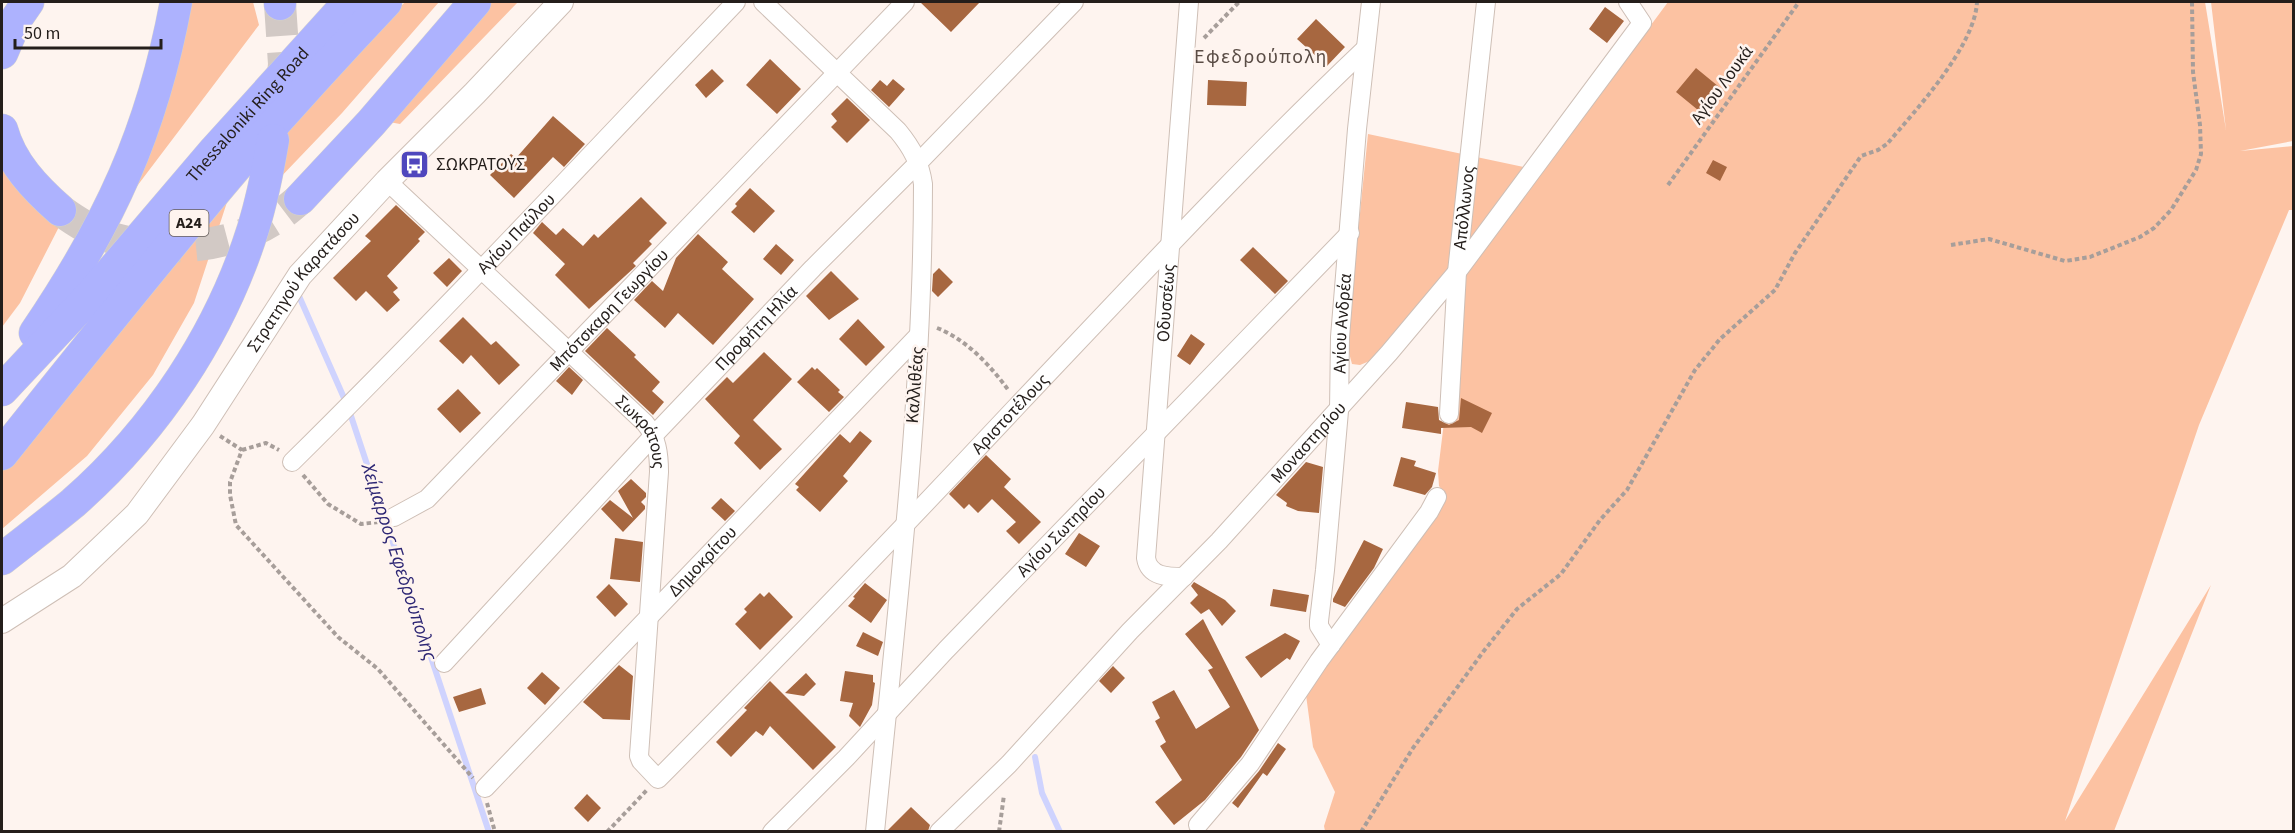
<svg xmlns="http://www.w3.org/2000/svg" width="2295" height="833" viewBox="0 0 2295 833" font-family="'Source Sans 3',sans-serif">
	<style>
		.green { fill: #fcc2a2 }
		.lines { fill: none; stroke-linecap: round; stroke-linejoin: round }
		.stream { stroke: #cfd3fe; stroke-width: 6 }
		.building { fill: #a76740 }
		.highway-tunnel { stroke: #d2c9c5; stroke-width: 32; stroke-dasharray: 32 16; stroke-linecap: butt }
		.street-casing { stroke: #cebfb6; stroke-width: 20 }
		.secondary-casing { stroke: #cebfb6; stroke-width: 26 }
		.highway-casing { stroke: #d3d2d1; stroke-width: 33 }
		.path { stroke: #a79e9a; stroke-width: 4; stroke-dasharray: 4.5 3; stroke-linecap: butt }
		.street { stroke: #fff; stroke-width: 18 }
		.secondary { stroke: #fff; stroke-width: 24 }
		.highway { stroke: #adb2fe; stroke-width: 32 }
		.labels { text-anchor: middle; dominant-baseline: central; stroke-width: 5; stroke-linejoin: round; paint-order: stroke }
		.shield { fill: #fef4ef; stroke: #655e5b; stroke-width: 1.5 }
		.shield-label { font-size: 16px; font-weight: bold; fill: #241e1b }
		.street-label { font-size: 18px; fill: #241e1b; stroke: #fef4ef }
		.poi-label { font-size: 18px; fill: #241e1b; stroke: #fef4ef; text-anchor: start }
		.neighbourhood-label { font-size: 20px; letter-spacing: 1.5px; fill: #5a4d46; stroke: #fef4ef }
		.water-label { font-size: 20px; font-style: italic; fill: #2d2674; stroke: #fef4ef }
	</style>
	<rect width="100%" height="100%" fill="#fef4ef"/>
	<!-- green -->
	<path class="green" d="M172,2H253L259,25L100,235Z
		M405,2H439L342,113L276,182L283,132Z
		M477,2H518L400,124L378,120Z
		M1668,2H2205L2226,130L2211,2H2293V141L2240,151L2293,146V210H2289L2199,425L2065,821L2211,585L2114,831H1325L1324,826L1335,792L1313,747L1306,695L1444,493L1439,486L1438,471L1445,414L1453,412L1463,321L1467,246L1372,360L1360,365L1352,364L1348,349L1351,302L1368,134L1543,171Z
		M2,165L62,221L20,303L2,327Z
		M230,193L194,303L153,375L87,456L2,529V464Z"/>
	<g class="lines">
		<!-- stream -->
		<path class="stream" d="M299,296L348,407L489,832
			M1035,757L1042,793L1060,832"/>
	</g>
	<!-- building -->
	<path class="building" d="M920,2H980L951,32Z
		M1605,7L1624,21L1607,43L1589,29Z
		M1316,19L1345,47L1327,66L1297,39Z
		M770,59L801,89L777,114L746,85Z
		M1696,68L1724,91L1704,115L1676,92Z
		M712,69L724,81L706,98L695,85Z
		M893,79L905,89L889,107L871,90L880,80L887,86Z
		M1208,80L1247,82L1246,106L1207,105Z
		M847,98L870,120L847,143L831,127L837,121L831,114Z
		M553,116L585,144L564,167L553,157L514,198L490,175L511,154L516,158Z
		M1713,160L1727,167L1720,181L1706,173Z
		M750,188L775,211L754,233L731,212L737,206L735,204Z
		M641,197L667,223L649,241L652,244L633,263L636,266L589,309L555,275L565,264L533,233L542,222L556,235L563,228L583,246L594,234L598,238Z
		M396,205L425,232L418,239L420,241L387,276L398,288L393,292L400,300L387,312L366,291L356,301L333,278L371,241L365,236Z
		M698,234L728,262L722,269L754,299L713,345L678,313L665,328L634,300L652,281L663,291L676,258Z
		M776,244L794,260L781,275L763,259Z
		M1253,247L1288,281L1275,294L1240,260Z
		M449,258L462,271L447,287L433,273Z
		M939,268L953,282L938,297L932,291L933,274Z
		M831,271L859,299L829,320L806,296Z
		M463,317L491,345L496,341L520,365L499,385L471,355L463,364L439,341Z
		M858,319L885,347L866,366L839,339Z
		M607,328L636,355L634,357L660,382L652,391L664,402L653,415L585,351Z
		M1191,334L1205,344L1190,365L1177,356Z
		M764,352L792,379L753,420L782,449L760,470L734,443L740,436L705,399L727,377L733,383Z
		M569,367L583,380L572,395L556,381Z
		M812,367L815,370L817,368L840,390L838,392L844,397L829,412L797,382Z
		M458,389L481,413L460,433L437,409Z
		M1461,398L1492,413L1482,433L1471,427L1441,428V434L1402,428L1406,402L1438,407L1439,420L1449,425L1459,420Z
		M860,431L872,441L843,476L848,481L820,512L796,490L799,487L795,484L840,434L850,443Z
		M986,455L1011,479L1004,487L1041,522L1019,544L1006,531L1016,522L992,499L978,513L969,504L964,509L949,494Z
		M1401,457L1416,461L1414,466L1436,473L1432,487L1425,495L1393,486Z
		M1306,462L1323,467L1319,513L1298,511L1286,506L1287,503L1276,495Z
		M631,479L646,493V497L641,502L645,506V509L623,532L601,509L610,500L633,518L618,491Z
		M721,498L735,511L725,521L711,508Z
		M1079,533L1100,546L1086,567L1065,554Z
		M615,538L643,542L640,582L610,579Z
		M1364,540L1383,549L1374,568L1345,607L1333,602V599Z
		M1194,582L1225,600L1236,611L1222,626L1209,609L1201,614L1190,603L1198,595L1191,586Z
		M865,583L887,600L871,623L848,606L855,598L853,597Z
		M609,584L628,604L615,617L596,597Z
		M1273,589L1309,595L1306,612L1270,606Z
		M769,592L793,617L760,650L735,624L747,612L744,609L760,593L764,597Z
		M1203,619L1259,730L1241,757L1205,800L1174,825L1155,802L1182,780L1160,746L1166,742L1155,721L1160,718L1152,702L1174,690L1196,729L1230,707L1208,670L1213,668L1185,634Z
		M863,632L883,642L878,656L856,646Z
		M1285,633L1300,641L1290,660L1287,658L1261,678L1245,657Z
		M619,665L633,676L630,720L603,719L583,702Z
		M1113,666L1125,678L1111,693L1099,681Z
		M845,671L873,675V682L875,683L872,705L860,727L849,716L853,703L840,701Z
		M542,672L560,688L545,705L527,688Z
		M806,673L816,684L804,696L785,693Z
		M770,681L836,747L813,770L770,726L763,736L756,731L731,757L716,742L747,710L744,708Z
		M481,688L486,704L459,712L453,697Z
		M1278,743L1286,749L1267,776L1263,773L1238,808L1232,803L1259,771Z
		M587,794L601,808L588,822L574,808Z
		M911,807L930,825L928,831H887Z"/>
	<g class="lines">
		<!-- highway-tunnel -->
		<path class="highway-tunnel" d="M280,4L284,64L281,95
			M60,210C71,218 83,226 96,232C140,252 211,251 254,230C271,223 286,211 300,199"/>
		<defs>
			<g id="street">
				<path d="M763,2L898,131C912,148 920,163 923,184C923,401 896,617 875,832"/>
				<path id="s1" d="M387,181L645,423C657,437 659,454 659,472L639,756L641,761L658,779C780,656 900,531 1019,404C1133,284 1245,163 1364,50"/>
				<path id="s2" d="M1449,414L1457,272L1486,2"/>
				<path id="s3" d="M292,462C444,312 589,156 736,2"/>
				<path id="s4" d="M394,517L427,499L905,2"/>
				<path id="s5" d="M1184,577C1168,577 1149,577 1146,558L1189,2"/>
				<path id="s6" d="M1331,645L1319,626V621L1325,570L1339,411L1340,337L1357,129L1371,2"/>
				<path id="s7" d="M444,663L653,436L813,268L919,162L1074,2"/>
				<path id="s8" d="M485,788L918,336"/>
				<path d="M1198,825L1250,764L1319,661L1429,512L1437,497"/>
				<path id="s9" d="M772,832L846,758L946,650L1350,233"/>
				<path id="s10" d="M939,832L1009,764L1130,631L1219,541L1389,353L1457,272L1642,23L1628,2"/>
			</g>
			<g id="secondary">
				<path id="s11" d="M2,621L72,576L137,514L203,425L300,275L387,181L475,93L561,2"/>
			</g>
			<g id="highway">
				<path d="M280,2V4"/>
				<path d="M2,53L17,18L28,2"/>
				<path d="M2,130C11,163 35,188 60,210"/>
				<path d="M300,199L371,123L475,2"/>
				<path d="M35,333C109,224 152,132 176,2"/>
				<path id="s12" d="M2,390L93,293L215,150L349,2"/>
				<path d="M2,454C79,358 156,261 236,167C285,111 335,56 386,2"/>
				<path d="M2,559C26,540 50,522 73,503C156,430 220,334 253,229C262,200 268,170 273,140"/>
			</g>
		</defs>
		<!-- street casing -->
		<use href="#street" class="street-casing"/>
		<!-- secondary casing -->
		<use href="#secondary" class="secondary-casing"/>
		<!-- highway casing -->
		<use href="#highway" class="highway-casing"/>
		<!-- path -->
		<path class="path" d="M1204,38L1239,2
			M1668,185L1799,2
			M1951,245L1989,239L2065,261L2090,257L2140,237L2154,228L2171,210L2196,170L2201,154L2200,125L2193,72L2192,2
			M937,328C966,339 991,366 1009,391
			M220,436L242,450L230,482V495L236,525L338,637L378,669L473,778
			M242,450L266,443L279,450
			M303,475L328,504L361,524L379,522
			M487,803L495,832
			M607,832L647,790
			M999,832L1004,795
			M1361,832L1413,748L1483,652L1517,609L1561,574L1600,520L1627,490L1695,370L1720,339L1775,290L1795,253L1861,156L1878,150L1887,144C1916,110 1975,46 1977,2"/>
		<!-- street -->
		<use href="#street" class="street"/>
		<!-- secondary -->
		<use href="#secondary" class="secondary"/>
		<!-- highway -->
		<use href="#highway" class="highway"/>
	</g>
	<!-- icons -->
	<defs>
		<symbol id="bus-square" viewBox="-11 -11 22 22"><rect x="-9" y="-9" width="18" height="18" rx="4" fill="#4f46bd" stroke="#fef4ef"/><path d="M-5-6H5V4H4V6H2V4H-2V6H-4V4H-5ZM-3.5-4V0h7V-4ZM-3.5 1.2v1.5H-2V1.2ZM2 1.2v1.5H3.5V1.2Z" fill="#fff"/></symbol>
	</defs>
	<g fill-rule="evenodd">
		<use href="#bus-square" x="398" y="148" width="33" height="33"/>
	</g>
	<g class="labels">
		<!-- shield labels -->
		<rect class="shield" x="169.5" y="210" width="39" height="26" rx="4.5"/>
		<g class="shield-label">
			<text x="189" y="223">Α24</text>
		</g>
		<!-- street labels -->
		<g class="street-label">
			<text transform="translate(1722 85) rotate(-54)">Αγίου Λουκά</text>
			<text stroke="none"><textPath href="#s12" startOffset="369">Thessaloniki Ring Road</textPath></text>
			<text stroke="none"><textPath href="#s2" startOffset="207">Απόλλωνος</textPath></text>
			<text stroke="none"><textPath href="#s3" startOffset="320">Αγίου Παύλου</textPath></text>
			<text stroke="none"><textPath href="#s11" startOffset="459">Στρατηγού Καρατάσου</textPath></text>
			<text stroke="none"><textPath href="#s5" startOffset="303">Οδυσσέως</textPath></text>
			<text stroke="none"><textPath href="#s4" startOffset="300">Μπότσκαρη Γεωργίου</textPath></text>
			<text stroke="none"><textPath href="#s6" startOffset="326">Αγίου Ανδρέα</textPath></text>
			<text stroke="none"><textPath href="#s7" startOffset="458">Προφήτη Ηλία</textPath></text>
			<text transform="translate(915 385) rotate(-86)">Καλλιθέας</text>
			<text stroke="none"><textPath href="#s1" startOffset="1228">Αριστοτέλους</textPath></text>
			<text stroke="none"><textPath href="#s1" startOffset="360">Σωκράτους</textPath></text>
			<text stroke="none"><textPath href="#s10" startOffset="537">Μοναστηρίου</textPath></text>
			<text stroke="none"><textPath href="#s9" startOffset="417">Αγίου Σωτηρίου</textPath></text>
			<text stroke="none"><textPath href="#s8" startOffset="314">Δημοκρίτου</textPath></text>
		</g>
		<!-- poi labels -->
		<g class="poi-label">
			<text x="436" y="164">ΣΩΚΡΑΤΟΥΣ</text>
		</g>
		<!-- neighbourhood labels -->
		<g class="neighbourhood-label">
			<text x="1261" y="57">Εφεδρούπολη</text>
		</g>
		<!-- water labels -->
		<g class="water-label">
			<text transform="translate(399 562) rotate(72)">Χείμαρρος Εφεδρούπολης</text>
		</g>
	</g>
	<!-- border -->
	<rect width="2295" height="833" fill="none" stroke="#241e1b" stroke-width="6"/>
	<!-- scale -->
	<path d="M15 39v9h146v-9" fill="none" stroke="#241e1b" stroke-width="3"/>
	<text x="24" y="39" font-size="18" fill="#241e1b" stroke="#fef4ef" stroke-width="4.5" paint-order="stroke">50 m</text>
</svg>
